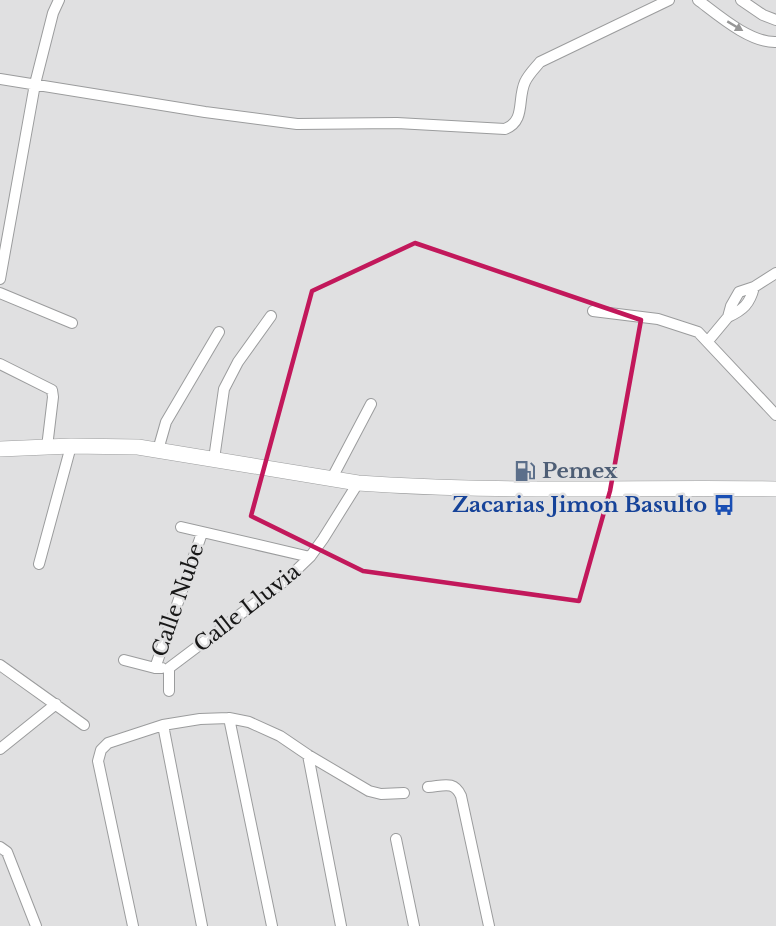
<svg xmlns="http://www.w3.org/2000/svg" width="776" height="926" viewBox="0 0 776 926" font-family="'Libre Baskerville',serif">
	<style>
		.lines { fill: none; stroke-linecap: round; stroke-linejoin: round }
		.street-casing { stroke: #9b9c9d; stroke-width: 12 }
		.secondary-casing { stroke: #9b9c9d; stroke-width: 16 }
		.street { stroke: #fff; stroke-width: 10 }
		.secondary { stroke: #fff; stroke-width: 15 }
		.oneway { fill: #979797 }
		.marked { fill: none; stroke: #c2185b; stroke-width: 4.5; stroke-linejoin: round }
		.labels { text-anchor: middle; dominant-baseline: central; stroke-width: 5; stroke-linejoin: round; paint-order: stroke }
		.service-label { font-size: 21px; font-weight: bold; fill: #4e5e75; stroke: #e0e0e1; text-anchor: start }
		.transit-label { font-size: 21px; font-weight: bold; fill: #164399; stroke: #e0e0e1; text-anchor: end }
		.street-label { font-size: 21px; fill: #181818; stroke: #e0e0e1 }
	</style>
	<rect width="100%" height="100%" fill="#e0e0e1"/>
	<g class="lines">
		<defs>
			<path id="street" d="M698,0C718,15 750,43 776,42
				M741,0L763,15L776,20
				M0,79L205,112L297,124L397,123L505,129C526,121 517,99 525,82C528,75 535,68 540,62L669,0
				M0,279L35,84L53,13L59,0
				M0,293L72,323
				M593,311L658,319L698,332L776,415
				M728,317C743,310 750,304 754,287
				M708,341L728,317L731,306L739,292L754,287L776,273
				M0,364L52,390L53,397L47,447
				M158,450L166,422L219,332
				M214,459L224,389L238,362L271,316
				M332,478L371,404
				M181,527L310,557
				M39,564L71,446
				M124,660L155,668H162
				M0,665L84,725
				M155,668L202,533
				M169,668L286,580L310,557L323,539L358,483
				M169,691V668
				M229,718L272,926
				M163,725L202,926
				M0,749L56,704
				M308,755L341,926
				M428,787C443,786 454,780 461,796L489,926
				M396,839L414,926
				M0,847L7,852L36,926
				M133,926L98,761L101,750L108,743L163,725L200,719L229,718L249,722L280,736L308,755L369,791L381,794L404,793"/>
			<path id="secondary" d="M0,449L71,446L138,447L358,483C497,493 637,487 776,489"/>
		</defs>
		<!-- street casing -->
		<use href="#street" class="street-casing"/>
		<!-- secondary casing -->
		<use href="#secondary" class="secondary-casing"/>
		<!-- street -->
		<use href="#street" class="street"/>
		<!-- secondary -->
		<use href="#secondary" class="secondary"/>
	</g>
	<!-- one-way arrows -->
	<defs><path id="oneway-solid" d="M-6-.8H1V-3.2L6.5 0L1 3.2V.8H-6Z" transform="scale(1.5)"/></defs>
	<use class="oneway" href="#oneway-solid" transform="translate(735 26) rotate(31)"/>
	<!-- marked area -->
	<path class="marked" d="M415,243L641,320L610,491L579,601L363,571L251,516L312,291Z"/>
	<!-- icons -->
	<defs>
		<symbol id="fuel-bare" viewBox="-9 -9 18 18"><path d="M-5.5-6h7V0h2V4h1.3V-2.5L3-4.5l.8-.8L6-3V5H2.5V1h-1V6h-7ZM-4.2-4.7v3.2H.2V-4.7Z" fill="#5c6f8a" stroke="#e0e0e1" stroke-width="2.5" paint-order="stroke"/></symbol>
		<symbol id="bus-bare" viewBox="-9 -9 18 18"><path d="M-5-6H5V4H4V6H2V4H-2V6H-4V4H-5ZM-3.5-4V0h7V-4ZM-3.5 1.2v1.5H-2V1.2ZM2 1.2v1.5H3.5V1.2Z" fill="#1a4fb4" stroke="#e0e0e1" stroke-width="2.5" paint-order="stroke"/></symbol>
	</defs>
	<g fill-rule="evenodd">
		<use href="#fuel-bare" x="510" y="456" width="30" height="30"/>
		<use href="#bus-bare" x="709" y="490" width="30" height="30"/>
	</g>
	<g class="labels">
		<!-- service labels -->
		<g class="service-label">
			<text x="542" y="471">Pemex</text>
		</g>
		<!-- transit labels -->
		<g class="transit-label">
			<text x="707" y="505">Zacarias Jimon Basulto</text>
		</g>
		<!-- street labels -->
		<g class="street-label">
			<text transform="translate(178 600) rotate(-71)">Calle Nube</text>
			<text transform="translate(247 608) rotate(-38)">Calle Lluvia</text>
		</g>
	</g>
</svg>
